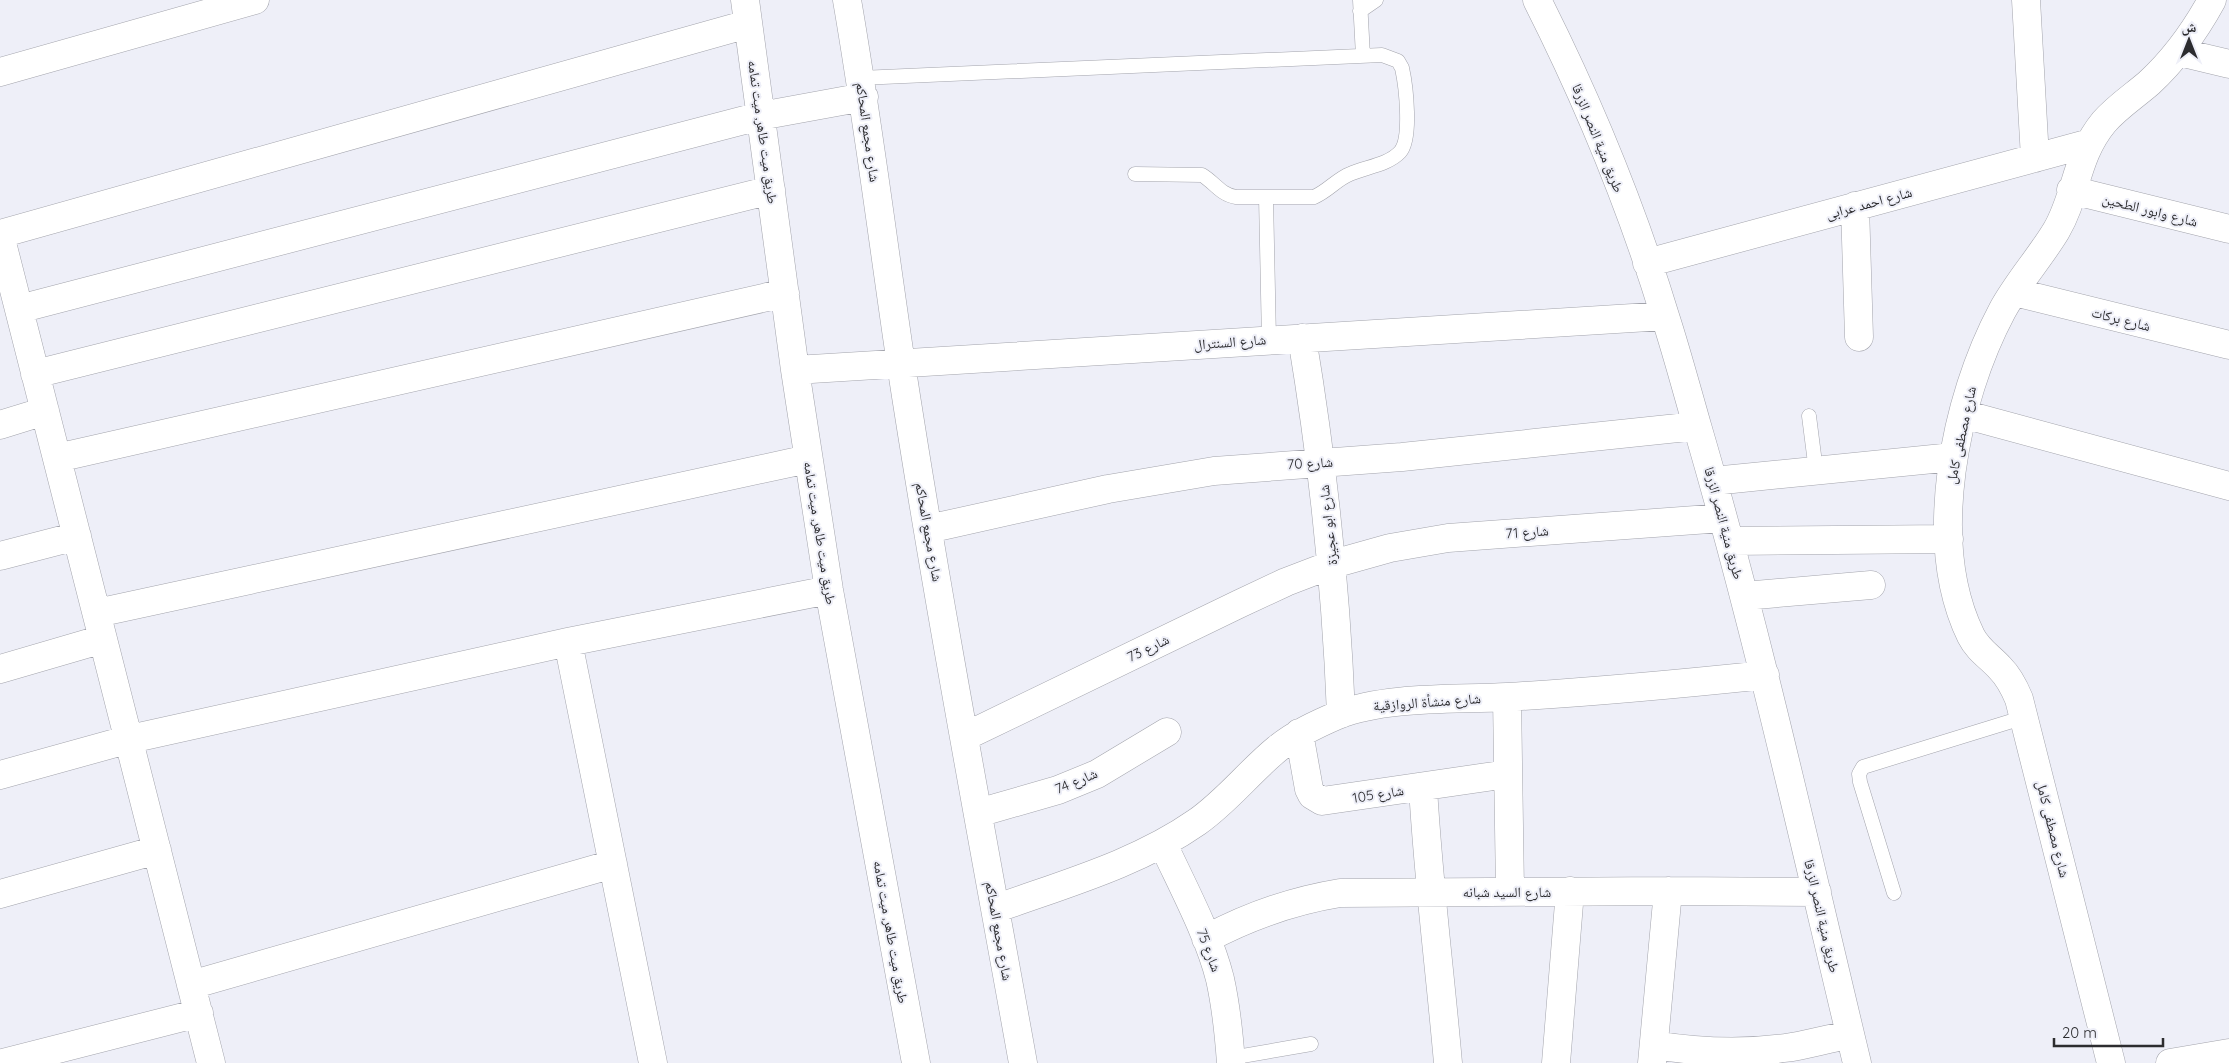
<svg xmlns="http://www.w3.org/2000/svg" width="2229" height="1063" viewBox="0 0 2229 1063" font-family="Quicksand,'Noto Naskh Arabic',sans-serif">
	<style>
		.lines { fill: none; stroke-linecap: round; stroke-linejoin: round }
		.service-casing { stroke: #a3a4ac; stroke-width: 15 }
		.minor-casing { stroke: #a3a4ac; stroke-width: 29 }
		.service { stroke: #fff; stroke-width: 14 }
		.minor { stroke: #fff; stroke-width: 28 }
		.labels { text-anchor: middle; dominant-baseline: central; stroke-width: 4; stroke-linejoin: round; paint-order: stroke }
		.street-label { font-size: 14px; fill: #2c2c2f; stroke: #eeeff8 }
	</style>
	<rect width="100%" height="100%" fill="#eeeff8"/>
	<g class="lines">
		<defs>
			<path id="service" d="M1360,0L1363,56
				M1360,11L1376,0
				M860,78L1382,55L1398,61L1402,68C1406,86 1412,139 1400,152C1388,165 1365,167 1350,174C1337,179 1328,191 1314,197H1236C1221,195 1214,182 1202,175L1135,174
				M1266,197L1269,340
				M1809,416L1816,471
				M1894,893L1860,782L1859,774L1863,767L2025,717
				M1231,1058L1311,1044"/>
			<path id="minor" d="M745,0L795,370L829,590L916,1063
				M847,0C868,121 883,243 901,364C937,598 981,830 1023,1063
				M1537,0C1588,101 1632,208 1665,316C1677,353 1687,391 1698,429C1759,638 1806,851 1857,1063
				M2026,0L2035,158
				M2179,52L2229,64
				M0,72L255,0
				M2071,190L2229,229
				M1855,206L1859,337
				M0,234L748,24
				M0,235L211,1063
				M1647,263L2090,143
				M2014,292L2229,345
				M19,309L760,116L864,97
				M1302,338C1323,464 1336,586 1341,714
				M795,370L1665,316
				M35,374L771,190
				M1963,414L2229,486
				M0,425L45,411
				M57,458L785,293
				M1713,481L1953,457
				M928,529L1108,489L1214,471L1402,457L1697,426
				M1730,541L1949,539
				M0,556L77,536
				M1744,596L1871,585
				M97,613L808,459
				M568,642L653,1063
				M0,669L103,639
				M1507,697L1510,891
				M1299,733L1309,789L1312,795L1322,801L1508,774
				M964,737L1239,604L1286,582L1333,564L1390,548L1448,538L1723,518
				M0,775L130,739L568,642L829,590
				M1423,787C1428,879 1440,971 1448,1063
				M978,813L1058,790L1097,774L1167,732
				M1163,844C1182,885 1209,935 1220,979C1226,1006 1229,1035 1231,1063
				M0,894L157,850
				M995,909C1064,884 1137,864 1197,822C1227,801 1249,772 1277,749C1295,734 1317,724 1338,715C1386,696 1456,700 1507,697C1593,692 1679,684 1765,675
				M1206,939C1249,916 1291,901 1340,893L1668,891L1817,892
				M191,985L613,864
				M1654,1045C1698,1052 1741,1054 1785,1048C1807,1045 1829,1038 1850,1035
				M3,1063L199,1013
				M1556,1063L1570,891
				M1652,1063L1668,891
				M2111,1063L2019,699C2014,687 2009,677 2000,668C1990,657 1978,650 1971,636C1925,542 1955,399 2002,311C2017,283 2039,259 2056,231C2077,196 2075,157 2104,122C2117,107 2134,96 2149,83C2175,59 2195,31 2212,0
				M2170,1063L2229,1053"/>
		</defs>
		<!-- service casing -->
		<use href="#service" class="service-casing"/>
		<!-- minor casing -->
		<use href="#minor" class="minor-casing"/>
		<!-- service -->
		<use href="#service" class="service"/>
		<!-- minor -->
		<use href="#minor" class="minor"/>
	</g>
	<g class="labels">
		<!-- street labels -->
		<g class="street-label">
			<text transform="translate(763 132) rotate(82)">طريق ميت طاهر, ميت تمامه</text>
			<text transform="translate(868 132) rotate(82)">شارع مجمع المحاكم</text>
			<text transform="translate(1598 138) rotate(68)">طريق منية النصر الزرقا</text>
			<text transform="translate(1869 203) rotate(-15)">شارع احمد عرابى</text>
			<text transform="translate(2150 210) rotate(14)">شارع وابور الطحين</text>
			<text transform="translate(2121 319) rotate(14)">شارع بركات</text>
			<text transform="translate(1230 342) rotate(-4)">شارع السنترال</text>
			<text transform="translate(1961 435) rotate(-78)">شارع مصطفى كامل</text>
			<text transform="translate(1310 463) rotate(-3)">شارع 70</text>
			<text transform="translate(1724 523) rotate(75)">طريق منية النصر الزرقا</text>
			<text transform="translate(1328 525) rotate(-96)">شارع ابو عجيزة</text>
			<text transform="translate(929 532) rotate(80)">شارع مجمع المحاكم</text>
			<text transform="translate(1527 532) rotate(-4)">شارع 71</text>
			<text transform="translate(820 533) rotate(81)">طريق ميت طاهر, ميت تمامه</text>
			<text transform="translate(1148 648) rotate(-26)">شارع 73</text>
			<text transform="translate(1427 702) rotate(-4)">شارع منشأة الروازقية</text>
			<text transform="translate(1076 781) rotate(-23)">شارع 74</text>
			<text transform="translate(1378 794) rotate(-9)">شارع 105</text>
			<text transform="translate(2053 829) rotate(76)">شارع مصطفى كامل</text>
			<text x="1507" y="892">شارع السيد شبانه</text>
			<text transform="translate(1822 916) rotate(77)">طريق منية النصر الزرقا</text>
			<text transform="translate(999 931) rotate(80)">شارع مجمع المحاكم</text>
			<text transform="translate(891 932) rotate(80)">طريق ميت طاهر, ميت تمامه</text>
			<text transform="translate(1209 950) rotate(69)">شارع 75</text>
		</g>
	</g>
	<!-- north arrow -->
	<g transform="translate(2189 40)" stroke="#eeeff8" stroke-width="4" paint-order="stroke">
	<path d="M0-4L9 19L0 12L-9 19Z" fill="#2c2c2f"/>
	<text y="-8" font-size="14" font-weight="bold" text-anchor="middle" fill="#2c2c2f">ش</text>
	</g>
	<!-- scale -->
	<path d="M2054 1038v8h109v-8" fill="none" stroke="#2c2c2f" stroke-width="2.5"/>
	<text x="2062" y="1038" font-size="15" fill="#2c2c2f" stroke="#eeeff8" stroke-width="4" paint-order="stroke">20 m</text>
</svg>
